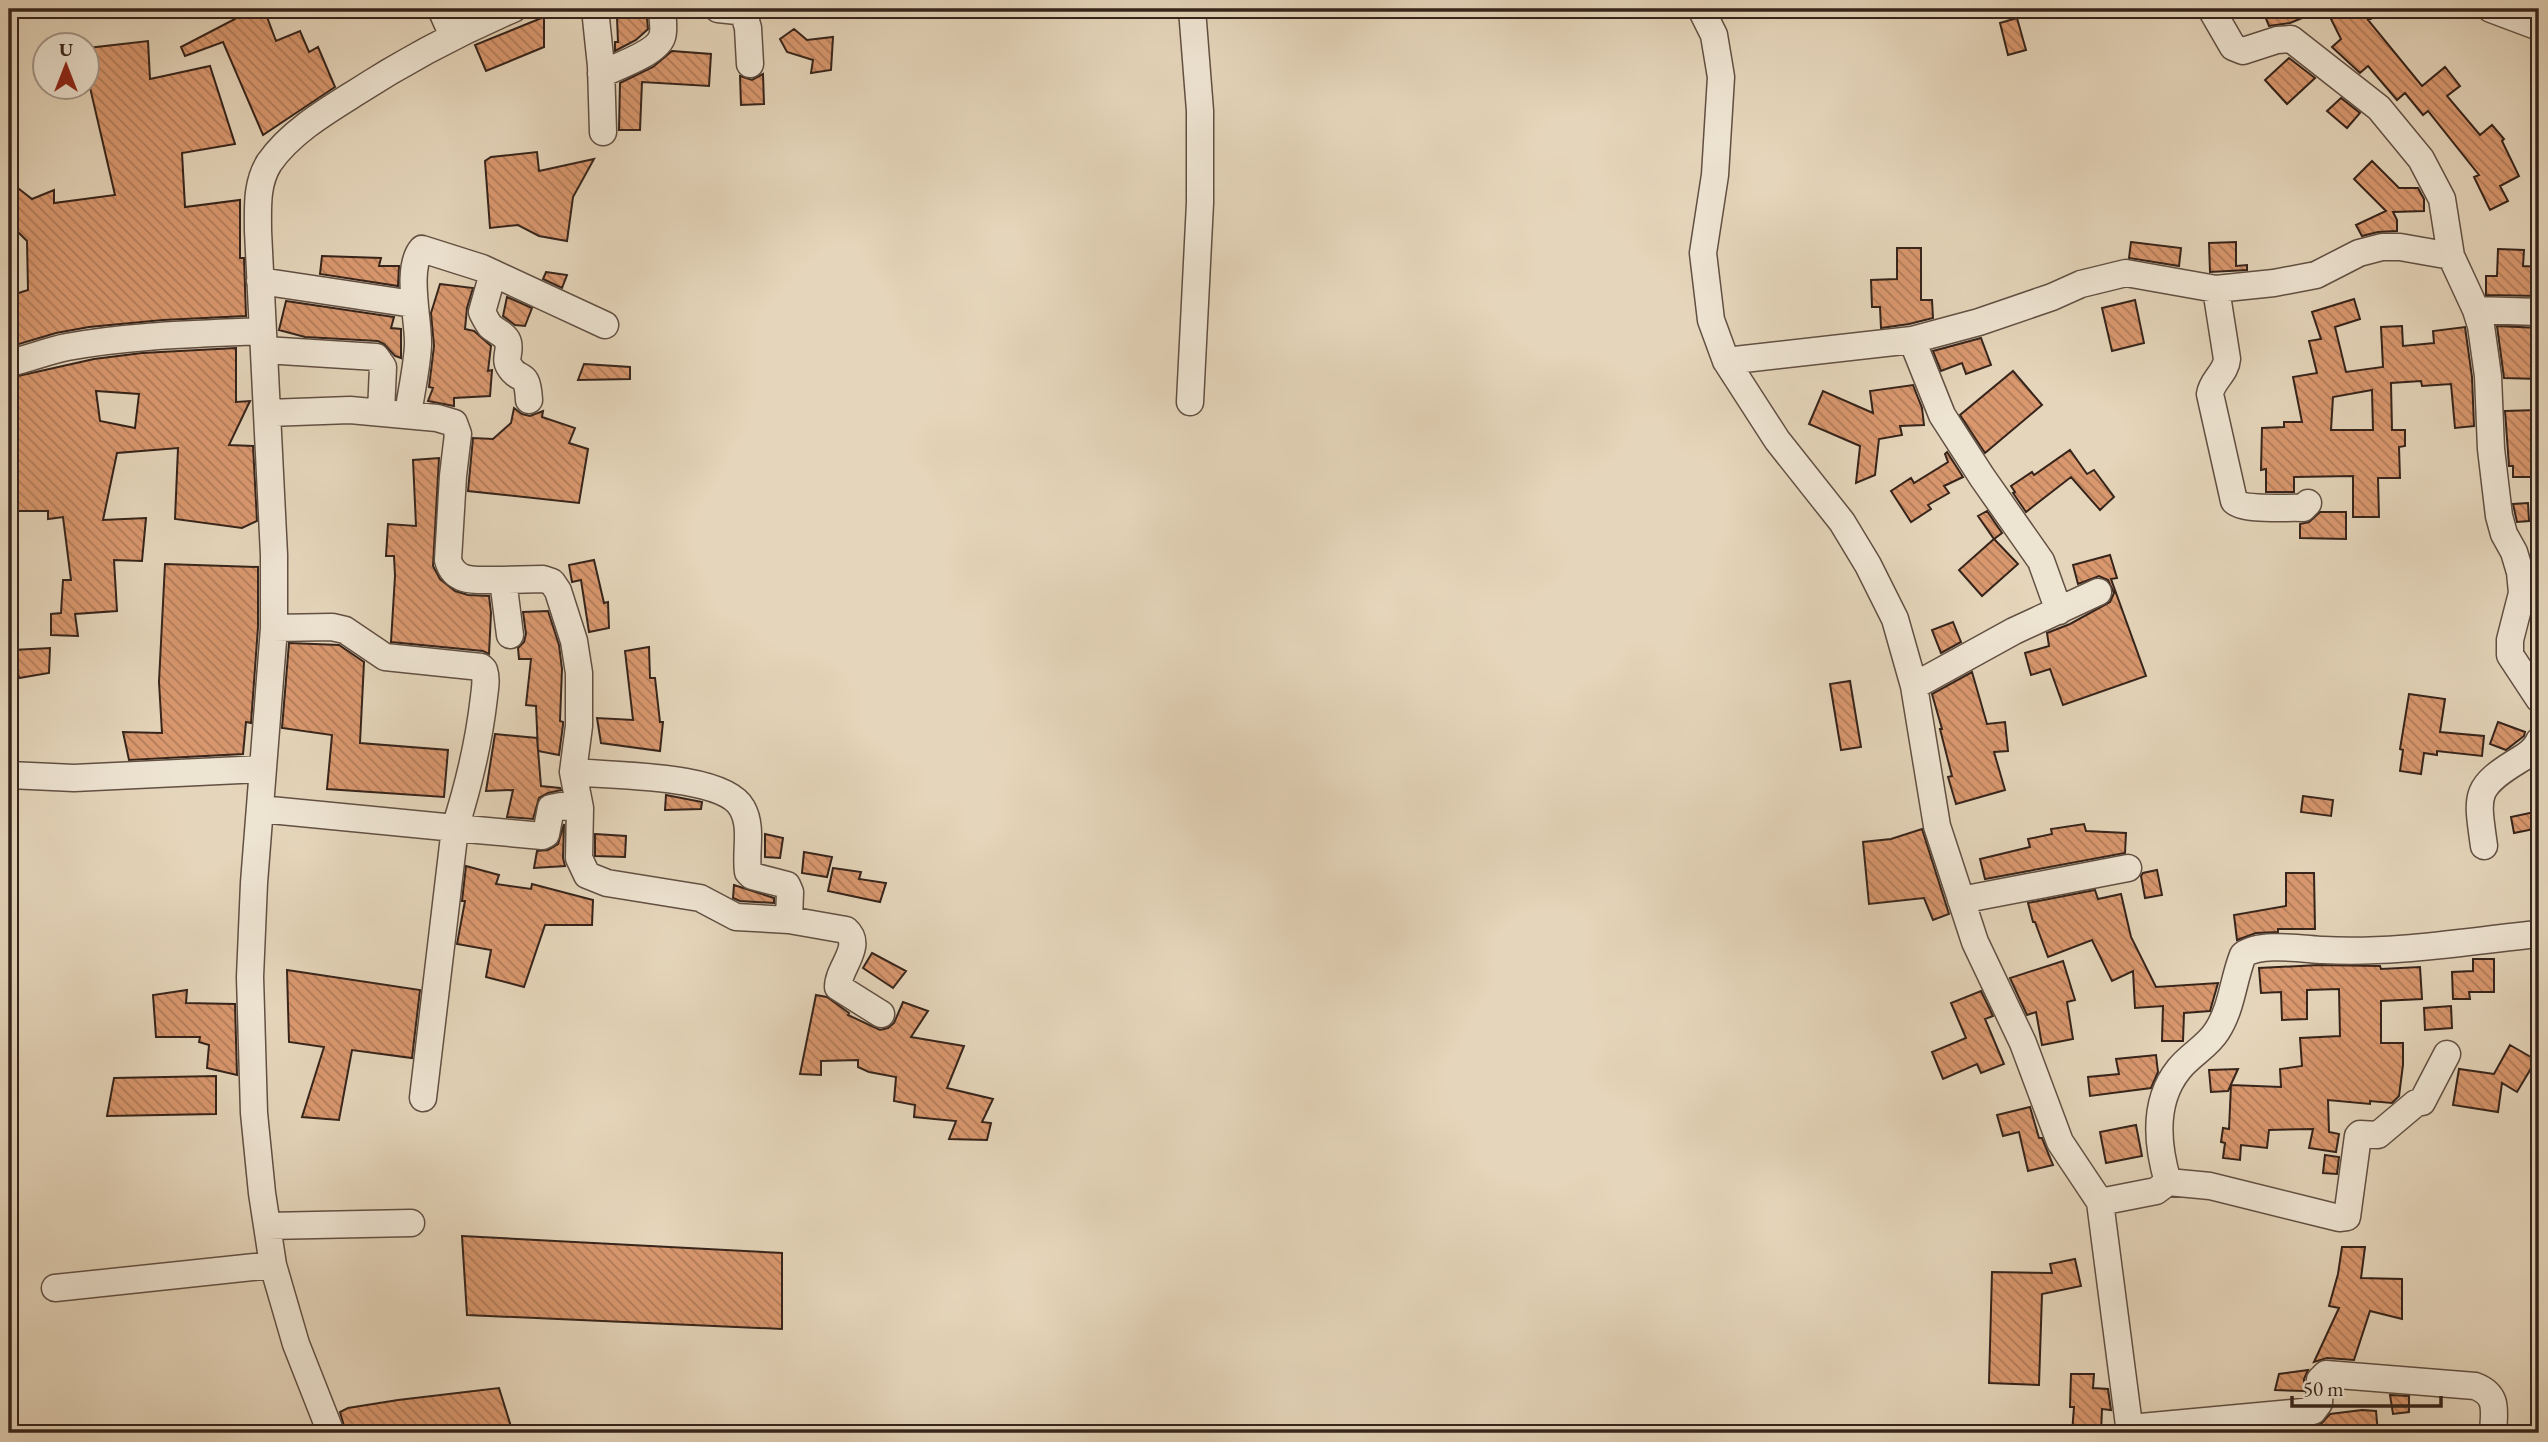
<svg xmlns="http://www.w3.org/2000/svg" width="2548" height="1442" viewBox="0 0 2548 1442" font-family="'EB Garamond',serif">
	<style>
		.building { fill: url(#building-back-hatch); stroke: #36241b; stroke-width: 2; fill-rule: evenodd }
		.lines { fill: none; stroke-linecap: round; stroke-linejoin: round }
		.minor-casing { stroke: #625043; stroke-width: 29 }
		.minor { stroke: #eee4d2; stroke-width: 26 }
	</style>
	<defs>
		<pattern id="building-back-hatch" width="6" height="6" patternUnits="userSpaceOnUse" patternTransform="scale(1.75)"><rect width="6" height="6" fill="#da986f"/><path d="M-1 5l2 2M0 0l6 6M5-1l2 2" fill="none" stroke="#b27c5a"/></pattern>
	</defs>
	<rect width="100%" height="100%" fill="#e5d5ba"/>
	<filter id="stains"><feTurbulence type="fractalNoise" baseFrequency=".00286" numOctaves="4"/><feColorMatrix values="0 0 0 0 .2 0 0 0 0 .09 0 0 0 0 .02 0 0 0 .5 -.17"/></filter>
	<radialGradient id="worn" r=".72"><stop offset=".6" stop-color="#630" stop-opacity="0"/><stop offset="1" stop-color="#630" stop-opacity=".3"/></radialGradient>
	<!-- building -->
	<path class="building" d="M230,9H264L276,41L300,31L309,52L318,47L335,87L263,135L223,42L185,56L181,47L235,19Z
		M2262,9H2324L2290,23L2269,26Z
		M2341,9H2393L2368,20L2422,86L2445,67L2460,86L2447,96L2480,135L2492,125L2504,139L2502,141L2519,176L2500,186L2508,201L2490,210L2474,177L2479,175L2428,111L2423,115L2405,93L2397,100L2368,66L2360,73L2332,47L2341,39L2331,19Z
		M544,17V47L486,71L475,45Z
		M617,17L647,18L648,29L636,40L615,51V42H618Z
		M2017,18L2026,50L2008,55L2000,23Z
		M794,29L807,40L833,37L831,70L811,73L813,60L787,52L780,39Z
		M148,41L150,79L210,66L235,144L182,153L185,207L240,200V258H244L246,316L163,320L89,327L56,333L9,347V296L28,290L27,241L15,229L14,185L32,199L54,190V203L115,195L88,79V48Z
		M672,51L711,54L709,86L642,82L640,130H619L620,83L653,67Z
		M2289,58L2315,78L2287,104L2265,80Z
		M763,74L764,104L741,105L740,76L752,80Z
		M2341,98L2360,113L2347,128L2327,111Z
		M537,152L539,171L594,159L573,197L567,241L539,236L518,225L490,228L485,161L491,157Z
		M2372,161L2399,188H2418L2424,199V211L2393,212L2397,220V231L2378,232L2362,236L2356,225L2386,211L2354,179Z
		M2131,242L2181,248L2179,266L2129,258Z
		M2236,242V266L2247,265V270L2210,272L2209,243Z
		M1897,248H1921V300H1932L1933,318L1909,324L1881,328L1880,307H1872L1871,280L1897,279Z
		M2498,249L2524,250L2523,266L2539,267V296L2486,295V276H2497Z
		M322,256L381,258L379,266H399L398,286L320,274Z
		M546,272L567,275L562,288L543,279Z
		M440,284L473,288L467,308L465,329L474,331L491,346L488,371L492,370L490,396L454,398V406L428,401L433,388L429,387L434,346L431,313Z
		M507,297L532,308L525,326L515,325L503,316Z
		M2354,299L2360,319L2335,327L2346,372L2383,367L2381,327L2402,326L2403,346L2434,343L2433,331L2465,327L2472,377L2474,426L2455,428L2451,384L2422,386L2421,381L2391,383L2392,430H2405V446L2399,447L2400,478H2378L2379,517H2353V476L2294,477V492H2266V469L2261,470L2262,428L2284,427V422H2302L2293,377L2317,373L2309,341L2321,339L2312,312ZM2372,390L2373,430H2331L2333,397Z
		M2135,300L2144,343L2112,351L2102,308Z
		M286,301L394,317L391,328L401,329V358L395,356L384,344L378,341L305,337L279,330Z
		M2497,326L2539,328V379L2504,378Z
		M1981,338L1991,365L1966,374L1962,363L1941,371L1933,351Z
		M236,348V402L250,401L229,445L253,446L257,521L242,528L175,519L178,448L117,453L103,520L146,518L142,561L114,560L117,611L75,614L78,636L51,635V614L61,613L63,580H71L63,517L48,519V511H9V378L94,359L142,353ZM96,391L139,394L135,428L100,421Z
		M584,364L630,367V379L578,380Z
		M2013,371L2042,405L1985,453L1960,415Z
		M1913,385L1922,408L1924,425L1900,426L1902,435L1879,439L1875,475L1856,483L1860,446L1809,424L1823,391L1873,413L1870,391Z
		M514,408L522,414L530,416L543,411L542,417L575,428L569,443L588,449L579,503L468,491L473,438L493,439L511,423Z
		M2538,410L2539,436H2537V452H2533L2534,477H2513V466H2509L2505,411Z
		M2070,450L2087,474L2094,470L2114,497L2100,510L2071,477L2026,512L2013,493L2015,492L2011,486L2032,472L2034,475Z
		M1947,452L1963,477L1944,486L1949,493L1928,505L1931,509L1911,522L1891,491L1911,478L1914,483L1948,462L1945,454Z
		M439,458L433,566L440,579L455,591L468,595L489,596L491,613L489,654L483,651L391,642L395,576L394,556H386L388,524L416,526L413,460Z
		M2528,503L2529,521L2517,522L2513,504Z
		M1987,511L2002,533L1994,539L1978,516Z
		M2320,512H2346V539L2300,538V524L2309,522Z
		M1994,539L2018,564L1982,596L1959,570Z
		M2110,555L2117,578L2111,579L2146,676L2063,705L2050,669L2031,675L2025,653L2049,646L2047,633L2070,624L2110,602L2114,593L2108,580L2099,576L2078,584L2073,565Z
		M594,560L604,603L608,602L609,628L589,632L581,580L572,582L569,565Z
		M165,564L258,567V627L251,723L246,722L243,754L129,760L123,732L162,733L159,682Z
		M548,611L559,645L562,669L560,721L563,722V725L559,755L538,751L536,706L526,705L531,659H519L518,648L524,642L526,634L523,612Z
		M1953,622L1961,642L1941,653L1932,630Z
		M289,643L339,645L364,662L360,743L448,750L444,797L327,789L332,735L282,728Z
		M649,647L650,678H655L660,722H663L660,751L601,743L597,718L633,720L625,651Z
		M50,648L49,673L19,678L13,650Z
		M1972,672L1987,724L2005,722L2008,751L1994,752L2005,790L1956,804L1948,777L1952,776L1940,729H1942L1932,694Z
		M1850,681L1861,747L1841,750L1830,684Z
		M2409,694L2445,699L2440,732L2484,736L2482,756L2437,751V755L2424,753L2421,774L2400,771L2403,750L2400,749Z
		M2498,722L2525,732L2524,736L2506,750L2490,744Z
		M495,734L537,738L541,786L560,788L561,790L548,793L539,798L533,819L507,817L513,790L486,791Z
		M666,795L702,802L701,809L665,810Z
		M2303,796L2333,800L2331,816L2301,812Z
		M2539,811V828L2514,833L2511,817Z
		M564,824L563,858L565,866L534,868L537,851L548,850L558,844Z
		M2084,824L2086,831L2126,833L2125,853L1985,879L1980,859L2030,847L2028,839L2052,834L2051,829Z
		M1922,829L1949,914L1933,920L1924,898L1869,904L1863,842L1891,839Z
		M595,834L626,836L625,857L595,856Z
		M765,834L783,838L780,858L765,857Z
		M804,852L832,857L827,877L802,873Z
		M466,866L499,875L496,884L531,889L532,884L593,900L592,925H545L524,987L486,977L491,950L457,944L465,901H462Z
		M833,868L861,872L859,879L886,883L880,902L828,891Z
		M2157,870L2162,895L2145,898L2141,876L2143,873Z
		M2286,873H2314L2315,929H2278V932L2256,933L2237,940L2234,915L2286,906Z
		M734,885L774,898V903L740,901L733,898Z
		M2095,890L2098,899L2121,894L2131,937L2156,987L2218,983L2210,1011L2184,1013L2183,1041H2162L2163,1006L2135,1008L2133,971L2112,981L2092,940L2048,957L2035,922H2033L2028,903Z
		M872,953L906,971L893,988L863,968Z
		M2473,959H2494V992H2469L2470,999H2453L2452,972L2473,971Z
		M2063,961L2075,1000L2067,1002L2073,1039L2042,1045L2036,1012L2027,1015L2010,978Z
		M2318,965L2380,966L2381,969L2420,967L2422,999L2381,1001V1043H2403V1065L2399,1096L2392,1103L2370,1101V1104L2328,1100L2329,1132L2339,1134L2336,1152L2309,1148L2313,1129L2269,1130L2267,1148L2241,1145L2240,1160L2223,1158L2225,1143L2221,1142L2223,1128L2229,1129L2231,1085L2281,1087L2280,1069L2302,1066L2300,1038L2340,1036L2339,989L2307,990V1019L2282,1020L2281,992L2261,993L2259,968Z
		M287,970L420,990L412,1058L352,1050L339,1120L302,1117L324,1047L289,1042Z
		M187,990L186,1003L235,1004L237,1075L207,1068L209,1045L199,1042L200,1037H156L153,995Z
		M1981,991L1993,1016L1985,1019L2004,1064L1981,1073L1977,1064L1943,1079L1932,1052L1966,1038L1951,1003Z
		M816,995L827,997L849,1013L848,1015L880,1030L888,1028L894,1023L903,1002L928,1011L911,1037L964,1046L947,1088L993,1099L982,1122L991,1123L987,1140L949,1139L956,1121L914,1117L915,1105L894,1101L896,1077L869,1072L858,1067V1060L821,1061V1075L800,1074Z
		M2451,1006L2452,1028L2425,1030L2424,1008Z
		M2510,1045L2536,1060L2517,1092L2502,1083L2498,1112L2453,1105L2459,1069L2494,1074Z
		M2156,1055L2158,1072L2151,1088L2090,1096L2088,1077L2119,1074L2116,1059Z
		M2238,1069L2228,1091L2211,1092L2209,1070Z
		M216,1076V1114L107,1116L114,1078Z
		M2030,1107L2039,1138H2042L2053,1165L2028,1171L2019,1132L2003,1136L1997,1115Z
		M2136,1125L2142,1156L2106,1163L2100,1132Z
		M2325,1155L2339,1157L2337,1174L2323,1173Z
		M462,1236L782,1253V1329L467,1315Z
		M2342,1247H2365L2361,1278L2402,1279V1319L2370,1311L2354,1360L2327,1358L2314,1362L2339,1308L2329,1306L2338,1274Z
		M2075,1259L2081,1286L2042,1294L2039,1385L1989,1383L1992,1272L2052,1273L2050,1264Z
		M2308,1370L2304,1379V1391L2275,1390L2279,1374Z
		M2071,1374H2094L2093,1388L2108,1389L2111,1410L2102,1409L2101,1433H2072L2074,1407H2070Z
		M499,1388L513,1433H346L340,1412L348,1408L398,1400Z
		M2390,1395L2409,1396V1412L2393,1414Z
		M2362,1410L2376,1411L2378,1433H2265V1431L2315,1427L2321,1424L2330,1414Z"/>
	<g class="lines">
		<defs>
			<path id="minor" d="M441,9L453,36
				M595,9L601,66L603,132
				M718,9L737,11L744,14L748,28L750,64
				M1701,9L1714,35L1721,77L1715,175L1703,253L1711,320L1726,361L1777,440L1842,522L1868,565L1895,619L1914,686L1937,826L1975,942L2023,1043L2060,1142L2100,1202L2130,1433
				M2211,9L2233,47L2243,51L2277,40L2291,39L2379,108L2421,159L2442,199L2451,256L2476,310L2481,326L2488,376L2491,449L2499,516L2504,534L2514,552L2520,572L2522,593L2510,640V655L2539,699
				M2491,9L2539,27
				M601,74C616,67 657,53 662,37C665,29 662,17 662,9
				M493,273L482,312C484,316 487,322 490,326C495,331 503,333 507,340C512,349 504,358 509,366C519,384 527,367 529,400
				M260,281L413,304
				M2216,289L2227,359C2226,373 2212,380 2210,394L2234,501C2244,511 2287,507 2303,508L2308,503
				M2476,310L2539,312
				M1912,340L1942,415L1982,477L2041,561L2059,611
				M265,350L376,357L383,367L381,413
				M1726,361L1912,340L1979,322L2052,297L2081,284L2126,273L2216,289L2274,283L2316,275L2359,253L2382,247H2400L2451,256
				M9,363C28,359 47,351 67,347C132,335 197,334 263,331
				M1190,402L1200,203V111L1192,9
				M268,413L350,410L437,418L454,423L458,434L453,476L448,560C455,586 481,579 503,580L510,635
				M408,415C411,392 417,368 418,345C419,321 405,268 422,249L482,268L605,325
				M503,580L543,579L552,582L558,591L574,641L579,673V726L573,772L580,808L579,858L587,875L607,883L700,898L736,917L789,920L846,930C864,946 838,968 838,987L881,1014
				M274,628L332,627L345,630L385,657L481,667L484,670C487,679 485,688 484,697C479,742 469,784 455,828L542,836L546,834L551,808L561,806L580,808
				M1914,686L2014,631L2098,592
				M573,772C610,776 724,774 742,808C753,827 745,852 748,872L752,876L787,885L790,892L789,920
				M9,775L74,778L263,769
				M260,809L455,828L423,1098
				M2484,846C2477,795 2473,788 2519,760C2528,755 2535,750 2539,741
				M1961,900L2128,868
				M2168,1182L2210,1186L2339,1218L2347,1217L2358,1136L2360,1134L2378,1135L2416,1103L2422,1102L2447,1054
				M2100,1202L2156,1191L2168,1182C2157,1145 2153,1101 2179,1069C2190,1055 2208,1046 2217,1031C2232,1008 2233,980 2243,955C2260,942 2302,949 2323,950C2396,954 2467,941 2539,934
				M267,1226L411,1223
				M55,1288L273,1265
				M2130,1428L2313,1411L2319,1403L2320,1380L2326,1374L2475,1386C2499,1395 2494,1411 2493,1433
				M331,1433L296,1344L273,1265L262,1193L254,1113L250,977L254,883L274,628V555L258,231C258,208 256,184 269,163C289,134 323,113 352,95C403,62 457,33 513,9"/>
		</defs>
		<!-- minor casing -->
		<use href="#minor" class="minor-casing"/>
		<!-- minor -->
		<use href="#minor" class="minor"/>
	</g>
	<!-- margin -->
	<rect width="2548" height="1442" fill="none" stroke="#e5d5ba" stroke-width="35"/>
	<rect x="10" y="10" width="2527" height="1421" fill="none" stroke="#36241b" stroke-width="3.5"/>
	<rect x="18" y="18" width="2513" height="1407" fill="none" stroke="#36241b" stroke-width="2"/>
	<!-- north arrow -->
	<g transform="translate(66 66)"><circle r="33" fill="#eee4d2" stroke="#a49789" stroke-width="2"/>
	<path d="M0-5L12 26L0 18L-12 26Z" fill="#8f2418"/>
	<text y="-10" font-size="19" font-weight="bold" text-anchor="middle" fill="#36241b">U</text>
	</g>
	<!-- scale -->
	<path d="M2292 1396v10h149v-10" fill="none" stroke="#36241b" stroke-width="3.5"/>
	<text x="2303" y="1396" font-size="21" fill="#36241b" stroke="#eee4d2" stroke-width="5" paint-order="stroke">50 m</text>
	<rect width="100%" height="100%" filter="url(#stains)"/>
	<rect width="100%" height="100%" fill="url(#worn)"/>
</svg>
